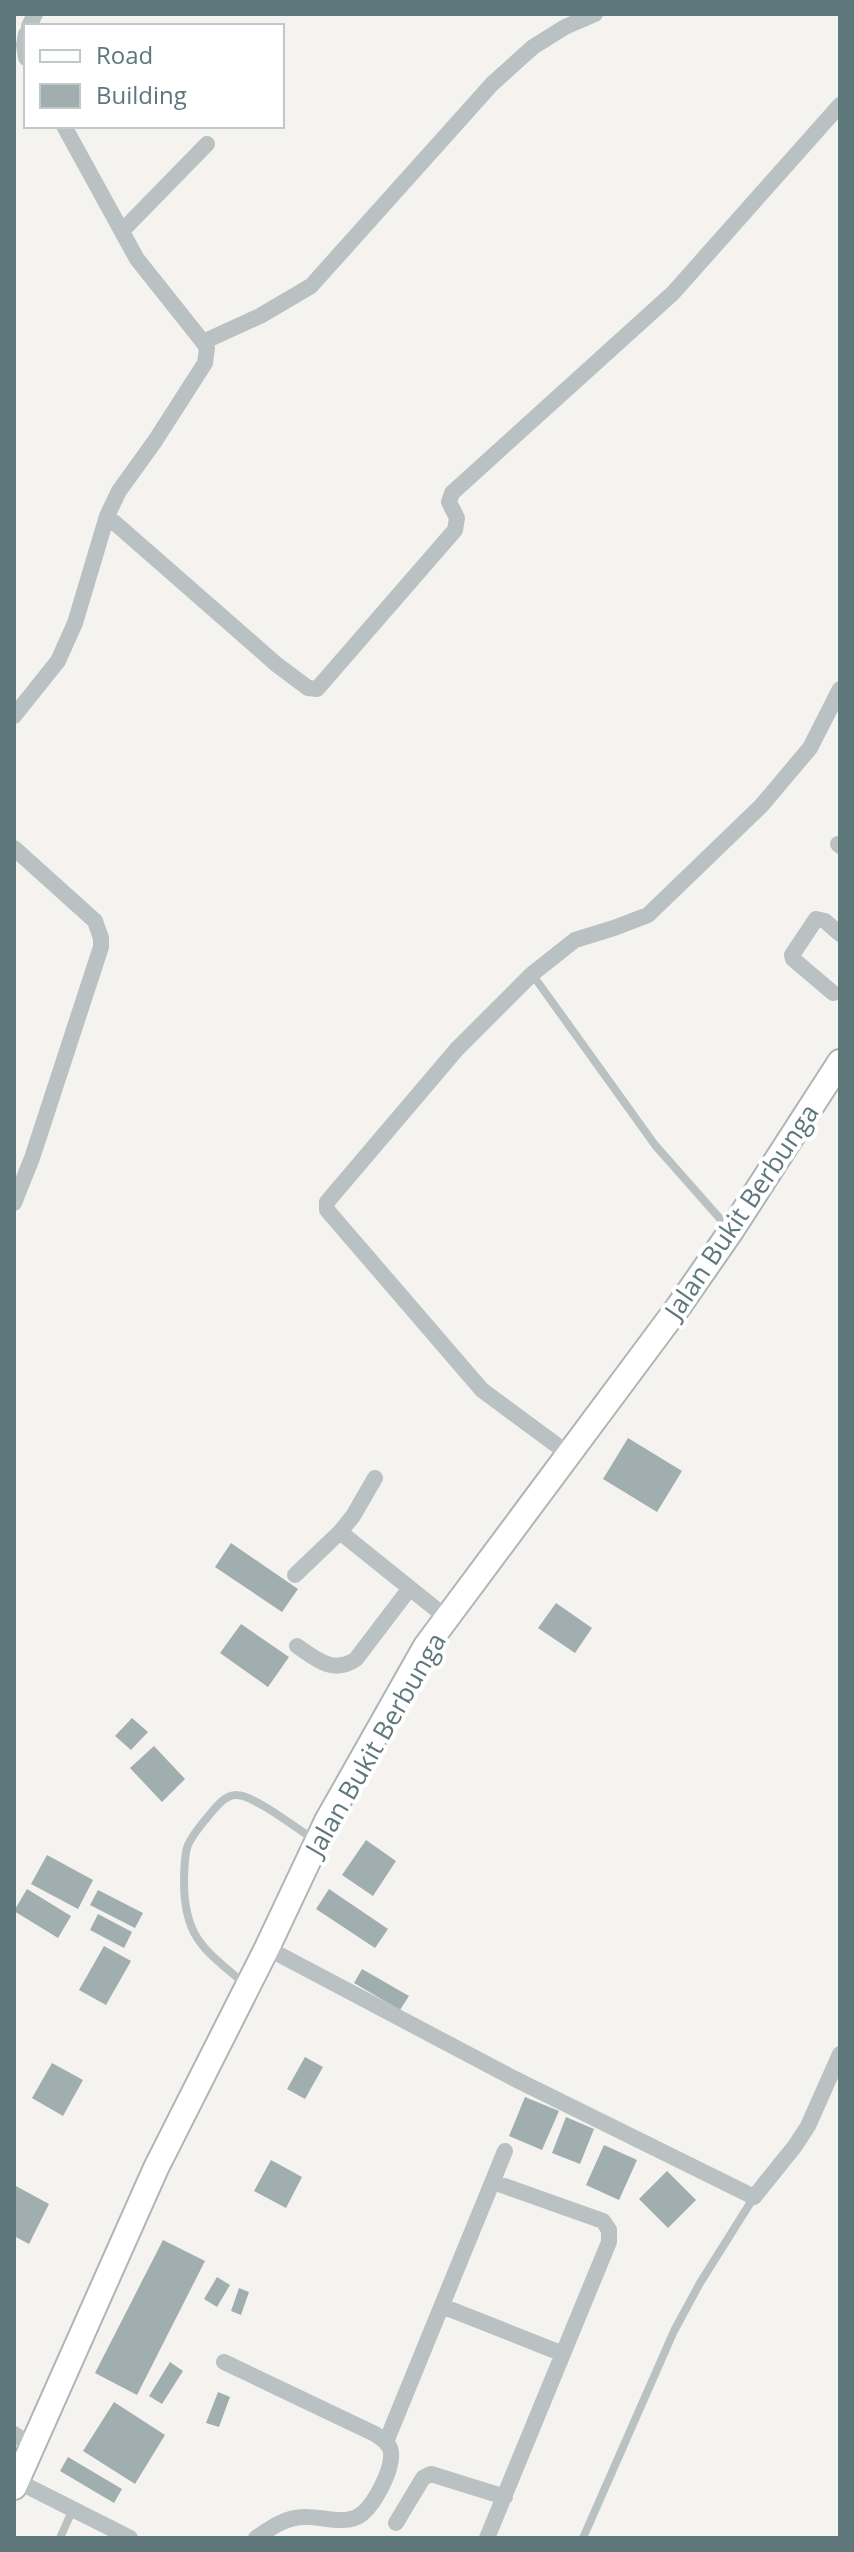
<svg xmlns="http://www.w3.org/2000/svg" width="854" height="2552" viewBox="0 0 854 2552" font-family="'Open Sans',sans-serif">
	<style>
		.building { fill: #a1aeaf }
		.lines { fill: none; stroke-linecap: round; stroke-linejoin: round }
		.primary-casing { stroke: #aeb5b7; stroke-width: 28 }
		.lane { stroke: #bac1c3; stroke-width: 8 }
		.street { stroke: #bac1c3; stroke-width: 16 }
		.primary { stroke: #fff; stroke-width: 24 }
		.labels { text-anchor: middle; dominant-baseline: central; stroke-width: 8; stroke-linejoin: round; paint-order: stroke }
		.street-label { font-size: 26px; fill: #5e777b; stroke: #fff }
	</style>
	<rect width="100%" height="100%" fill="#f4f3f0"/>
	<!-- building -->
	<path class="building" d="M628,1438L682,1471L657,1512L603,1479Z
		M231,1543L298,1589L282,1612L215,1567Z
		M556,1603L592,1628L575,1653L538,1628Z
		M241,1624L289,1657L268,1687L220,1653Z
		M132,1718L148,1732L131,1750L115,1736Z
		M154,1746L185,1779L162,1802L130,1768Z
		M366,1840L396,1861L373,1896L342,1875Z
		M47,1855L93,1880L78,1909L31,1884Z
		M27,1889L71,1916L58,1938L14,1911Z
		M329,1889L388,1929L375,1948L316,1909Z
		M98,1890L143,1913L135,1928L90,1905Z
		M98,1914L132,1932L124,1948L90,1930Z
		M104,1946L131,1961L106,2005L79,1990Z
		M362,1969L409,1996L400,2010L354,1983Z
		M305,2057L323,2067L305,2099L287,2089Z
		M52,2063L83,2080L63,2116L32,2098Z
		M525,2097L559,2111L542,2150L509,2136Z
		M566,2117L594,2129L580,2164L552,2153Z
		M604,2145L637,2160L619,2200L586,2185Z
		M271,2160L302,2177L286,2208L254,2191Z
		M667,2171L696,2200L668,2228L639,2199Z
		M14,2185L49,2204L29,2244L14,2236Z
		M163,2240L205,2261L137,2395L95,2373Z
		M217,2277L230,2285L217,2307L204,2299Z
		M239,2288L249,2292L241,2315L231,2311Z
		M170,2362L183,2371L162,2404L149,2396Z
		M218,2392L230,2397L219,2427L206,2423Z
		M114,2402L165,2435L135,2484L83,2451Z
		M68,2457L122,2489L114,2503L60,2471Z"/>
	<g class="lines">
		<defs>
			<path id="primary" d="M14,2487L156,2168L267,1948L327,1821L426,1646L679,1306L731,1231L840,1062"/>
		</defs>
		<!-- primary casing -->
		<use href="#primary" class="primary-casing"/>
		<!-- lane -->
		<path class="lane" d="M532,974L655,1145L730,1230
			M246,1985C205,1950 184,1939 184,1881C185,1848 184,1846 205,1820C213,1811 224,1794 237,1795C254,1795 300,1831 316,1841
			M60,2538L72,2511
			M583,2538L674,2331L700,2283L754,2197"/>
		<!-- street -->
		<path class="street" d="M29,26L35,14
			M26,34L24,45L26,58
			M64,126L137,259L203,342L260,316L311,286L492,84L533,47L565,27L595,14
			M122,231L207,144
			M107,516L276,664L308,688L317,689L455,530L457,518L449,502L452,493L673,293L840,105
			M14,716L58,661L75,623L107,516L119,491L155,441L205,363L207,348L203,342
			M838,844L840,846
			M14,848L95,921L101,938V947L32,1158L14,1203
			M833,993L793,959L792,955L816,919L825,921L840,934
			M570,1455L482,1390L327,1210V1202L457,1049L532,974L575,940L614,928L648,915L761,806L810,748L840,689
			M340,1532L447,1618
			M295,1575L340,1532L353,1516L375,1478
			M297,1646C316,1659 333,1675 356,1659L410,1588
			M267,1948L513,2078L754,2197L795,2146L808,2126L840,2054
			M442,2306L563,2354
			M224,2362L375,2434C382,2439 390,2443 391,2452C393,2470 373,2509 357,2517C342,2524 323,2517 307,2517C287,2516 272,2527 256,2538
			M14,2434L32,2446
			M386,2442L505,2151
			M17,2481L130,2538
			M396,2523L423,2478L431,2474L505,2497
			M487,2538L609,2242V2230L603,2221L493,2182"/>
		<!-- primary -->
		<use href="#primary" class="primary"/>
	</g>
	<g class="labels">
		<!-- street labels -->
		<g class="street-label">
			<text transform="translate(741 1211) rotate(-56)">Jalan Bukit Berbunga</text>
			<text transform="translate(375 1744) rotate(-60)">Jalan Bukit Berbunga</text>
		</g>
	</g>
	<!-- border -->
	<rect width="854" height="2552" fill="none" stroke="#5e777b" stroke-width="32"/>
	<!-- legend -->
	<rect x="24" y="24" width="260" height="104" fill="#ffffff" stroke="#bfc9ca" stroke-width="2"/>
	<rect x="40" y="50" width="40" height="12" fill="#ffffff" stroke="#bfc9ca" stroke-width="2"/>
	<text x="96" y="64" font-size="24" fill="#5e777b">Road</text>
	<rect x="40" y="84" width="40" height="24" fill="#a1aeaf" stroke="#bfc9ca" stroke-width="2"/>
	<text x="96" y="104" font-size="24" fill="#5e777b">Building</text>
</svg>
